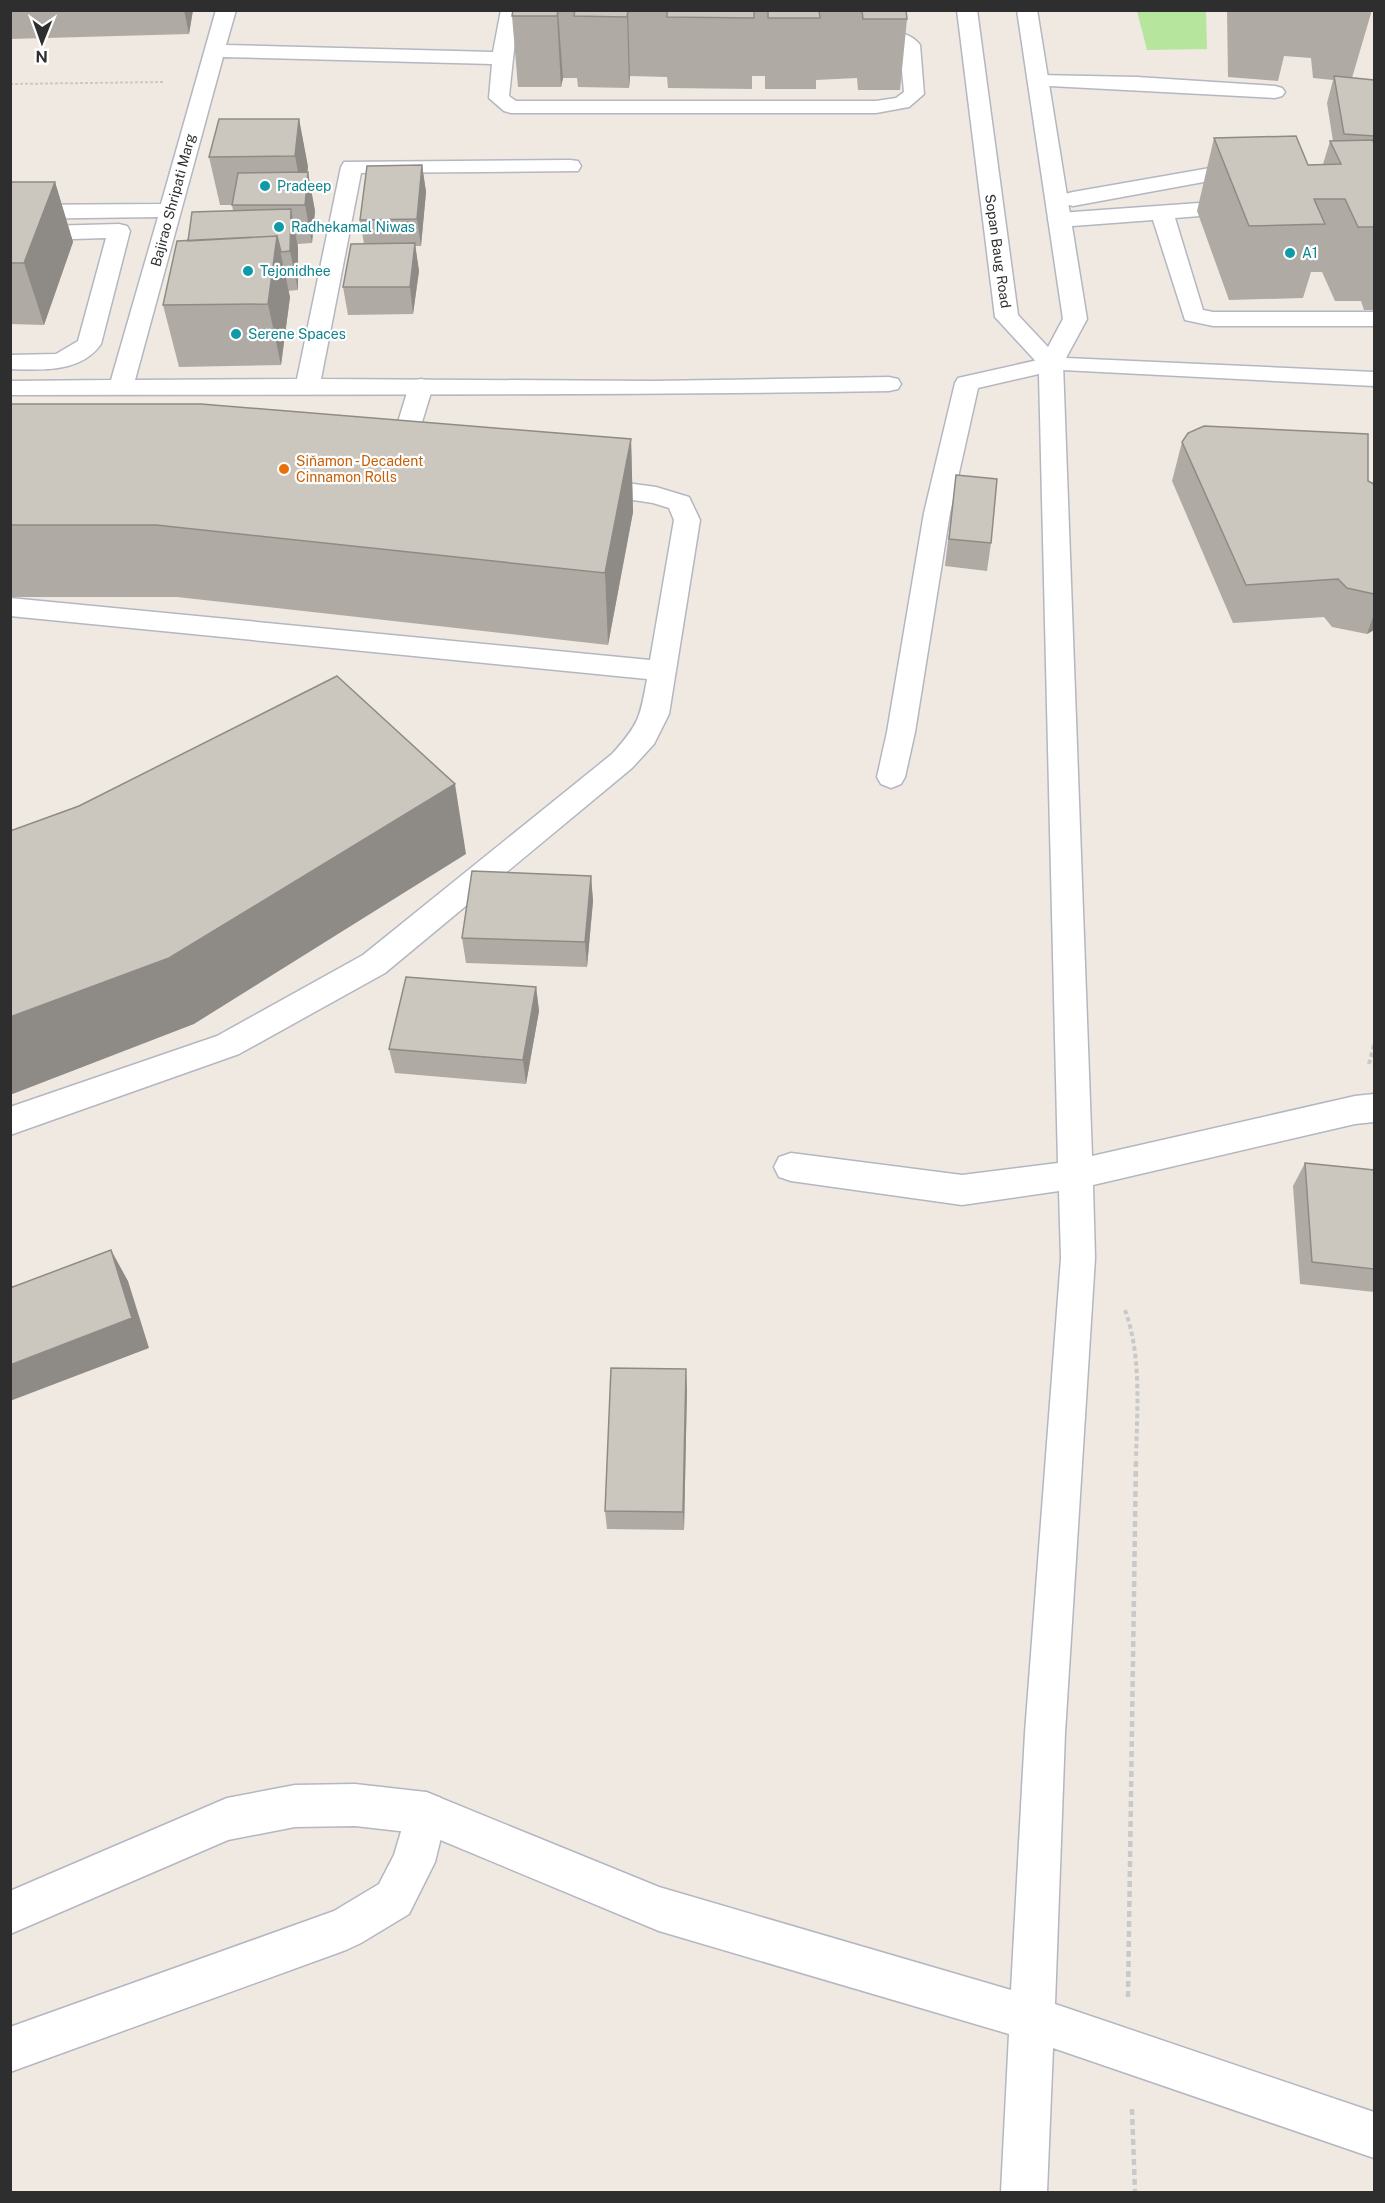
<svg xmlns="http://www.w3.org/2000/svg" width="1385" height="2203" viewBox="0 0 1385 2203" font-family="'Public Sans',sans-serif">
	<style>
		.green { fill: #b6e59e }
		.lines { fill: none; stroke-linecap: round; stroke-linejoin: round }
		.service-casing { stroke: #b4b7c1; stroke-width: 3 }
		.minor-casing { stroke: #b4b7c1; stroke-width: 3 }
		.tertiary-casing { stroke: #b4b7c1; stroke-width: 3 }
		.path-far2 { stroke: #c9c9c9; stroke-width: 2; stroke-dasharray: 3 2; stroke-linecap: butt }
		.path-far1 { stroke: #c9c9c9; stroke-width: 4; stroke-dasharray: 4.5 3; stroke-linecap: butt }
		.path { stroke: #c9c9c9; stroke-width: 4.5; stroke-dasharray: 6 4; stroke-linecap: butt }
		.service { fill: #fff; fill-rule: evenodd }
		.minor { fill: #fff; fill-rule: evenodd }
		.tertiary { fill: #fff; fill-rule: evenodd }
		.wall { fill: #afaba4 }
		.shaded-wall { fill: #8e8b86 }
		.building { fill: #cbc7bf; stroke: #8e8b86; stroke-width: 1.5 }
		.culture-dot { fill: #0f9aa8; stroke: #fff; stroke-width: 2 }
		.food-dot { fill: #e8710a; stroke: #fff; stroke-width: 2 }
		.labels { text-anchor: middle; dominant-baseline: central; stroke-width: 4.5; stroke-linejoin: round; paint-order: stroke }
		.far-culture-label { font-size: 14px; fill: #0d838f; stroke: #fff; text-anchor: start }
		.far-street-label { font-size: 14px; fill: #2e2e2e; stroke: #fff }
		.far-food-label { font-size: 14px; fill: #c56008; stroke: #fff; text-anchor: start }
	</style>
	<rect width="100%" height="100%" fill="#efe9e1"/>
	<!-- green -->
	<path class="green" d="M1137,11H1206L1207,49L1147,50Z"/>
	<g class="lines">
		<defs>
			<path id="service" d="M1038,75L1137,77L1275,86L1282,88L1285,92L1282,96L1275,98L1031,85L1028,81L1031,77Z
				M1250,161L1258,162L1261,167L1258,172L1073,206L1065,204L1062,199L1065,194L1073,192Z
				M1241,200L1249,202L1252,207L1249,212L1175,218L1203,310L1213,312H1374V326H1213L1185,320L1153,220L1059,227L1051,225L1048,220L1051,215L1059,213Z
				M119,224L127,226L130,231L101,344C81,373 41,370 10,369V355L56,354L78,341L106,238L10,241V227Z
				M421,379L430,381L433,386L415,445L429,459L425,465L416,467L403,464L391,445L409,386L412,381Z
				M589,478L656,487L689,497L700,520L669,714L654,744L632,768L385,973L239,1054L10,1135V1107L217,1036L363,955L612,754C639,724 640,718 647,679L10,616V598L650,660L674,520L669,508L653,503L580,492L576,486L580,480Z
				M426,1792L441,1798L447,1813L435,1862L409,1914L361,1943L346,1950L10,2072V2027L334,1911L379,1884L394,1855L411,1798Z"/>
			<path id="minor" d="M216,10H236L226,45L493,52L501,10H521L517,28L565,30L568,34L565,38L515,40L509,96L516,101H876L896,98L904,92L900,48L886,42L854,38L851,34L854,30C872,25 909,29 920,45L924,94L909,107L876,113H511L504,111L489,98L492,64L223,57L135,380L297,379L341,167L344,162L570,160L578,161L581,166L578,171L361,173L321,379L654,381L889,377L898,379L901,384L898,389L889,391C596,396 303,394 10,395V381L111,380L158,217L10,219V205L161,204Z
				M1051,357L1059,359L1063,364L1092,1156L1355,1096L1374,1094V1122L1355,1124L1093,1185L1095,1258L1065,1733L1055,2004L1374,2112V2158L1053,2048L1047,2192H1001L1009,2034L659,1931L426,1834L355,1826L295,1827L228,1840L10,1934V1891L227,1798L295,1785L355,1784L426,1792L659,1887L1011,1990L1025,1733L1061,1258L1059,1191L962,1205L791,1181L779,1177L774,1167L779,1157L791,1153L962,1175L1058,1163L1039,374L978,388L950,513L915,732L905,777L901,784L891,788L881,784L877,777L887,732L924,513L955,383L958,378Z"/>
			<path id="tertiary" d="M957,10H977L1018,315L1048,347L1063,319L1017,10H1037L1087,319L1066,358L1374,372V386L1043,369L995,317Z"/>
		</defs>
		<!-- service casing -->
		<use href="#service" class="service-casing"/>
		<!-- minor casing -->
		<use href="#minor" class="minor-casing"/>
		<!-- tertiary casing -->
		<use href="#tertiary" class="tertiary-casing"/>
		<!-- path-far2 -->
		<path class="path-far2" d="M10,84L163,82"/>
		<!-- path-far1 -->
		<path class="path-far1" d="M1369,1064L1374,1045
			M1125,1310C1142,1356 1137,1411 1136,1459"/>
		<!-- path -->
		<path class="path" d="M1128,1997L1136,1458
			M1132,2109L1135,2192"/>
		<!-- service -->
		<use href="#service" class="service"/>
		<!-- minor -->
		<use href="#minor" class="minor"/>
		<!-- tertiary -->
		<use href="#tertiary" class="tertiary"/>
	</g>
	<!-- wall -->
	<path class="wall" d="M10,10H193L189,34L10,39Z
		M513,10H906L907,19L900,90H858L857,78L816,80V89H765V76H752V89L668,88L667,77L630,76L629,88L578,87L577,78H563L561,87H518L512,16Z
		M1227,10H1372L1352,78L1374,80V310H1364L1361,301H1335L1322,272H1311L1303,298L1229,300L1197,211L1214,138L1308,165L1323,164L1330,141H1333L1327,103L1333,80L1313,78L1311,58L1284,56L1278,81L1228,77Z
		M299,119L308,167L307,172L315,211L312,243L298,244V290L288,291L290,297L281,365L179,367L163,305L188,241L233,211L232,205H220L209,157Z
		M422,165L426,192L421,246H415L419,271L413,314L348,315L343,287L364,244L360,220Z
		M10,182H55L73,242L44,325L10,324Z
		M10,404L631,439L633,512L608,645L177,597H10Z
		M1182,442L1368,481L1374,484V630L1367,634L1332,627L1324,617L1233,623L1172,481Z
		M956,475L991,543L987,571L945,566Z
		M591,876L593,901L587,967L466,963L462,938Z
		M536,987L539,1011L526,1084L395,1073L389,1049Z
		M1305,1163L1374,1170V1292L1300,1284L1293,1186Z
		M687,1389L684,1530L607,1529L605,1511Z"/>
	<!-- shaded-wall -->
	<path class="shaded-wall" d="M184,10H193L189,34Z
		M558,10L563,78L561,87L557,16Z
		M628,10L630,76L629,88L627,17Z
		M299,119L308,167L304,204L295,156Z
		M422,165L426,192L421,246L417,219Z
		M308,172L315,211L312,243L305,205Z
		M55,182L73,242L44,325L24,263Z
		M291,209L298,248V290L290,251Z
		M277,236L290,297L281,365L268,304Z
		M415,243L419,271L413,314L410,287Z
		M631,439L633,512L608,645L605,573Z
		M1374,614V630L1367,634Z
		M455,784L466,854L194,1024L10,1095V1017Z
		M591,876L593,901L587,967L585,942Z
		M536,987L539,1011L526,1084L523,1060Z
		M111,1250L128,1281L149,1348L10,1401V1365Z
		M10,1278L23,1321L10,1303Z
		M686,1369L687,1389L684,1530L683,1512Z"/>
	<!-- building -->
	<path class="building" d="M513,10H558L557,16H512Z
		M575,10H628L627,17L574,16Z
		M667,10H754V18L667,17Z
		M768,10H819L820,18H768Z
		M862,10H906L907,19H863Z
		M1334,76L1374,80V136L1344,134Z
		M219,119H299L295,156L209,157Z
		M1296,136L1308,165L1341,164L1330,141L1373,140L1374,144V227H1358L1345,199H1314L1325,224L1249,226L1214,138Z
		M422,165L417,219L360,220L367,166Z
		M308,172L305,205H232L238,173Z
		M10,182H55L24,263H10Z
		M291,209L290,251L281,252L277,236L188,241L192,212Z
		M277,236L268,304L163,305L177,241Z
		M415,243L410,287H343L351,244Z
		M10,404H201L631,439L605,573L156,525H10Z
		M1204,426L1368,434V481L1374,484V594L1347,588L1338,579L1246,585L1182,442L1188,433Z
		M956,475L997,479L991,543L949,539Z
		M337,676L455,784L169,958L10,1017V831L79,806Z
		M472,871L591,876L585,942L462,938Z
		M406,977L536,987L523,1060L389,1049Z
		M1305,1163L1374,1170V1269L1312,1262Z
		M111,1250L132,1318L10,1365V1288Z
		M611,1368L686,1369L683,1512L605,1511Z"/>
	<!-- markers -->
	<g class="culture-dot">
		<circle cx="265" cy="186" r="6"/>
		<circle cx="279" cy="227" r="6"/>
		<circle cx="1290" cy="253" r="6"/>
		<circle cx="248" cy="271" r="6"/>
		<circle cx="236" cy="334" r="6"/>
	</g>
	<circle class="food-dot" cx="284" cy="469" r="6"/>
	<g class="labels">
		<!-- far-culture labels -->
		<g class="far-culture-label">
			<text x="277" y="186">Pradeep</text>
			<text x="291" y="227">Radhekamal Niwas</text>
			<text x="1302" y="253">A1</text>
			<text x="260" y="271">Tejonidhee</text>
			<text x="248" y="334">Serene Spaces</text>
		</g>
		<!-- far-street labels -->
		<g class="far-street-label">
			<text transform="translate(173 200) rotate(-75)">Bajirao Shripati Marg</text>
			<text transform="translate(998 251) rotate(82)">Sopan Baug Road</text>
		</g>
		<!-- far-food labels -->
		<g class="far-food-label">
			<text x="296" y="461">Siňamon - Decadent<tspan x="296" dy="16">Cinnamon Rolls</tspan></text>
		</g>
	</g>
	<!-- border -->
	<rect width="1385" height="2203" fill="none" stroke="#2e2e2e" stroke-width="24"/>
	<!-- north arrow -->
	<g transform="translate(42 42) rotate(181)" stroke="#ffffff" stroke-width="4.5" paint-order="stroke">
	<path d="M0-4.5L10 22L0 15L-10 22Z" fill="#2e2e2e"/>
	<text y="-9" font-size="16" font-weight="bold" text-anchor="middle" fill="#2e2e2e">N</text>
	</g>
</svg>
